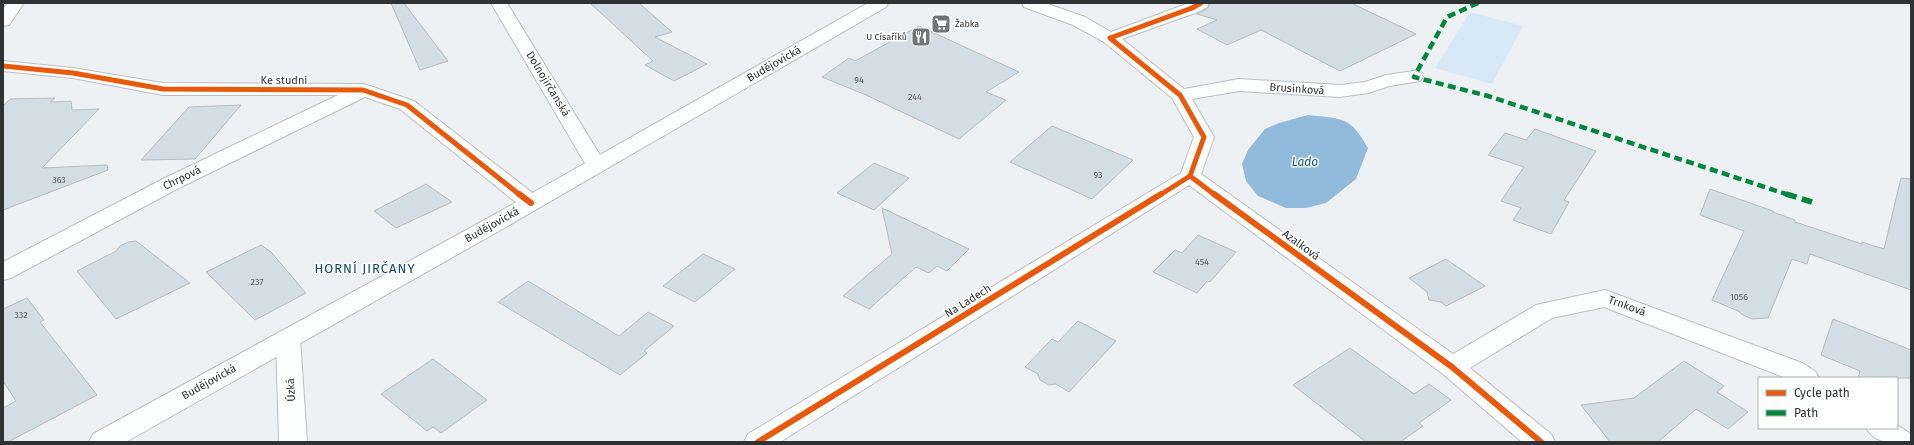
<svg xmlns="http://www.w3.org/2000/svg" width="1914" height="445" viewBox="0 0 1914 445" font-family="'Fira Sans',sans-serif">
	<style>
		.green { fill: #d7e9f7 }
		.water { fill: #92bada }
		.building { fill: #d3dde4; stroke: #b9bcbe }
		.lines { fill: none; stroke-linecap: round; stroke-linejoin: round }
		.minor-casing { stroke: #bcbec0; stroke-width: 2 }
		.secondary-casing { stroke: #bcbec0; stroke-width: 2 }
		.minor { fill: #fcfdfd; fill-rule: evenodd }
		.secondary { fill: #fcfdfd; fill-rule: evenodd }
		.quiet-far1 { stroke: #00873e; stroke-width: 4.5; stroke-dasharray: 8 4.5; stroke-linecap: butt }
		.quiet { stroke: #00873e; stroke-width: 5.5; stroke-dasharray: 11 5.5; stroke-linecap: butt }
		.cycleway-far1-casing { stroke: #fff; stroke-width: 7 }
		.cycleway-casing { stroke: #fff; stroke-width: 9 }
		.cycleway-far1 { stroke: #e8590c; stroke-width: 5 }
		.cycleway { stroke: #e8590c; stroke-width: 6 }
		.labels { text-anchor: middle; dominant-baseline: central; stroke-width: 3; stroke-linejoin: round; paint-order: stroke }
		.far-poi-label { font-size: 9px; fill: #2f3233; stroke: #fff; text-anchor: start }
		.number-label { font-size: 9px; fill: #595e60 }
		.street-label { font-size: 11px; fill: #2f3233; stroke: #fff }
		.water-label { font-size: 12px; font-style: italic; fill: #12547f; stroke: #fff }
		.quarter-label { font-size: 13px; letter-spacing: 1px; fill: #13476a; stroke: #fff }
	</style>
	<rect width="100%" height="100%" fill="#eef1f3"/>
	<!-- green -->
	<path class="green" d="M1470,12L1523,26L1492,84L1435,68Z"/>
	<!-- water -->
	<path class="water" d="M1308,115C1343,119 1350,116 1368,148L1356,179L1326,203L1306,208H1286L1258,196L1246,181L1242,164L1248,150L1265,129L1279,123Z"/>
	<!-- building -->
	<path class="building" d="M391,3H404L448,61L420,70Z
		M590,3H639L672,32L655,37L707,64L674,81L645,65L653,61Z
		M1210,3H1351L1416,34L1340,71L1261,30L1227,45L1197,29L1217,20L1197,14L1208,8Z
		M919,26L1019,72L986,92L1006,100L959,139L866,95L822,77L849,58L855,61Z
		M55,98L50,102L71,101L72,110L99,109L42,168L107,165L108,170L3,210V106L10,99Z
		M241,105L195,159L141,160L189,107Z
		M1052,126L1133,160L1092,199L1010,162Z
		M1535,129L1596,151L1564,200L1569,202L1551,234L1513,220L1521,208L1501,201L1524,167L1488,155L1505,133L1526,140Z
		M874,163L909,178L874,210L837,193Z
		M1901,178L1911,179V290L1810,254L1807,264L1792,259L1768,318L1752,319L1743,315L1738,311L1712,300L1744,231L1700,215L1710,189L1773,211V212L1795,220V222L1862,244V242L1884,249Z
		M426,184L452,202L396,228L374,211Z
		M882,208L969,249L947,271L937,266L929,273L916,267L869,309L843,296L892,254Z
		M1198,235L1236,252L1210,282L1207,281L1197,293L1153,272L1175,250L1182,253Z
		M136,241L190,283L116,319L77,271L116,251L120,246L128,242Z
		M261,245L271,252L306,293L255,320L206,272Z
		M703,254L735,269L695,302L663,286Z
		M1446,259L1485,286L1446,306L1441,302L1429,300L1427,292L1409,278Z
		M528,281L619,336L648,312L674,326L644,351L647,353L620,375L498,302Z
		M27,298L44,320L40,322L97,395L8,442H3V408L16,401L3,381V309Z
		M1833,319L1911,350V378H1858L1860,371L1821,355Z
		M1078,321L1116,341L1069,392L1056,384L1049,385L1040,380L1038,374L1025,367L1052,339L1058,342Z
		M1350,348L1414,394L1429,384L1451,400L1419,423L1423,426L1400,442H1366L1293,385Z
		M433,359L487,400L441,433L433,427L427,431L381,394Z
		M1684,361L1724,386L1717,392L1748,412L1728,429L1696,409L1658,442H1610L1581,405L1634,398Z"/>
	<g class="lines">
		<defs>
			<path id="minor" d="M8,3H24L9,25L3,26V9Z
				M491,3H507L606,165L603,169L596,171L589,169L586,165Z
				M1022,3H1045L1085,17L1111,32L1189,3H1209L1207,7L1198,12L1122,39L1184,89L1239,79L1340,85L1365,82L1386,75L1414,71L1420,73L1423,77L1420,81L1389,86L1368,93L1340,97L1239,91L1192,99L1214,137L1201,174L1453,354L1536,305L1605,290L1802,363L1815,371L1819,378H1786L1604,307L1552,318L1470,368L1551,434L1555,442H1522L1443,374L1189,185L780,442H744L748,434L1181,173L1194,137L1172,98L1104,42L1073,25L1024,7Z
				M3,61L73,68L163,83L363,84L370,86L414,101L539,198L542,203L539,208L531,210L523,208L400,109L365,97L177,189L11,278L3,280V262L163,179L338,95H163L73,78L3,71Z
				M288,329L297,332L300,338L307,442H279L276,338L279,332Z
				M1897,425L1911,434V442C1892,442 1876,445 1866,428H1897Z"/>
			<path id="secondary" d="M868,3H888L886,7L506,227L126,442H89L93,434L490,217Z"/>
		</defs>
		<!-- minor casing -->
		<use href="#minor" class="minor-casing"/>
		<!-- secondary casing -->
		<use href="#secondary" class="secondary-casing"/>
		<!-- minor -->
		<use href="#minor" class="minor"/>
		<!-- secondary -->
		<use href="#secondary" class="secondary"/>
		<!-- quiet-far1 -->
		<path class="quiet-far1" d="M1478,3L1447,17L1414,77L1488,96L1789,195"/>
		<!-- quiet -->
		<path class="quiet" d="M1786,194L1812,202"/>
		<defs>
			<path id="cycleway-far1" d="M1110,38L1180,95L1204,137L1190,176
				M1110,38L1192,8L1201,3
				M3,66L73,73L163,89L363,90L407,105L520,195
				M1190,176L1215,195
				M1160,195L1190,176"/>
			<path id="cycleway" d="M519,194L531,203
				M1214,194L1452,367L1541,442
				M758,442L1161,194"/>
		</defs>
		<!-- cycleway-far1 casing -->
		<use href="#cycleway-far1" class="cycleway-far1-casing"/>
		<!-- cycleway casing -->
		<use href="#cycleway" class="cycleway-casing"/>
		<!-- cycleway-far1 -->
		<use href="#cycleway-far1" class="cycleway-far1"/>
		<!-- cycleway -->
		<use href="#cycleway" class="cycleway"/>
	</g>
	<!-- icons -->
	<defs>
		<symbol id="supermarket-square" viewBox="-11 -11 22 22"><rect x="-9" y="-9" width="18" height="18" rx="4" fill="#727576" stroke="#fff"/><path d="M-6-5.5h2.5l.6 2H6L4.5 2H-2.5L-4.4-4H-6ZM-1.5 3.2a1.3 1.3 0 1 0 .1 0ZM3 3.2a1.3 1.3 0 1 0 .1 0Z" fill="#fff"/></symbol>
		<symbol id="restaurant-square" viewBox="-11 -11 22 22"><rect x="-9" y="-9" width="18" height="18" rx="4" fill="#727576" stroke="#fff"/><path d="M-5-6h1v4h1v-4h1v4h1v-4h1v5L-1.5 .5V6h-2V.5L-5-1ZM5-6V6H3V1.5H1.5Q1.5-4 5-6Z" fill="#fff"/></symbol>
	</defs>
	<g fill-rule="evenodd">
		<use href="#supermarket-square" x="930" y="13" width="22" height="22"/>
		<use href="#restaurant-square" x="910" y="26" width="22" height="22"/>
	</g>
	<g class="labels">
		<!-- far-poi labels -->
		<g class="far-poi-label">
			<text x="955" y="24">Žabka</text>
			<text x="907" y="37" text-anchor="end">U Císaříků</text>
		</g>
		<!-- number labels -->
		<g class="number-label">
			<text x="859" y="80">94</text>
			<text x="915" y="97">244</text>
			<text x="1098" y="175">93</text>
			<text x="59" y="180">363</text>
			<text x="1202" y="262">454</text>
			<text x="257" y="282">237</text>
			<text x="1739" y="297">1056</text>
			<text x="21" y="315">332</text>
		</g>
		<!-- street labels -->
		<g class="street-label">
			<text transform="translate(774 64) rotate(-30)">Budějovická</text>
			<text x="284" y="80">Ke studni</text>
			<text transform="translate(548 84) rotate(59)">Dolnojirčanská</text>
			<text transform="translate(1297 89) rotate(4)">Brusinková</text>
			<text transform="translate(182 178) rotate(-26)">Chrpová</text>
			<text transform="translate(492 225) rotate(-29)">Budějovická</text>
			<text transform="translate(1301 245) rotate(36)">Azalková</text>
			<text transform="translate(968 301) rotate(-32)">Na Ladech</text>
			<text transform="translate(1627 306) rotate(20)">Trnková</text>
			<text transform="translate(209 382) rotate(-29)">Budějovická</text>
			<text transform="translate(291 390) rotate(-93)">Úzká</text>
		</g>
		<!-- water labels -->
		<g class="water-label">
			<text x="1305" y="162">Lado</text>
		</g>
		<!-- quarter labels -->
		<g class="quarter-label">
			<text x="365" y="268">HORNÍ JIRČANY</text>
		</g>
	</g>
	<!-- border -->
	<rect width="1914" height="445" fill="none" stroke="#2f3233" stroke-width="8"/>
	<!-- legend -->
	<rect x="1758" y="377" width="140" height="52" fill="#ffffff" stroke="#acadad"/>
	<rect x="1766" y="390" width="20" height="6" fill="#e8590c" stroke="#acadad"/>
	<text x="1794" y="397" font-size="12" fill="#2f3233">Cycle path</text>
	<rect x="1766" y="410" width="20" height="6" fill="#00873e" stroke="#acadad"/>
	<text x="1794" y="417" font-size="12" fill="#2f3233">Path</text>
</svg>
